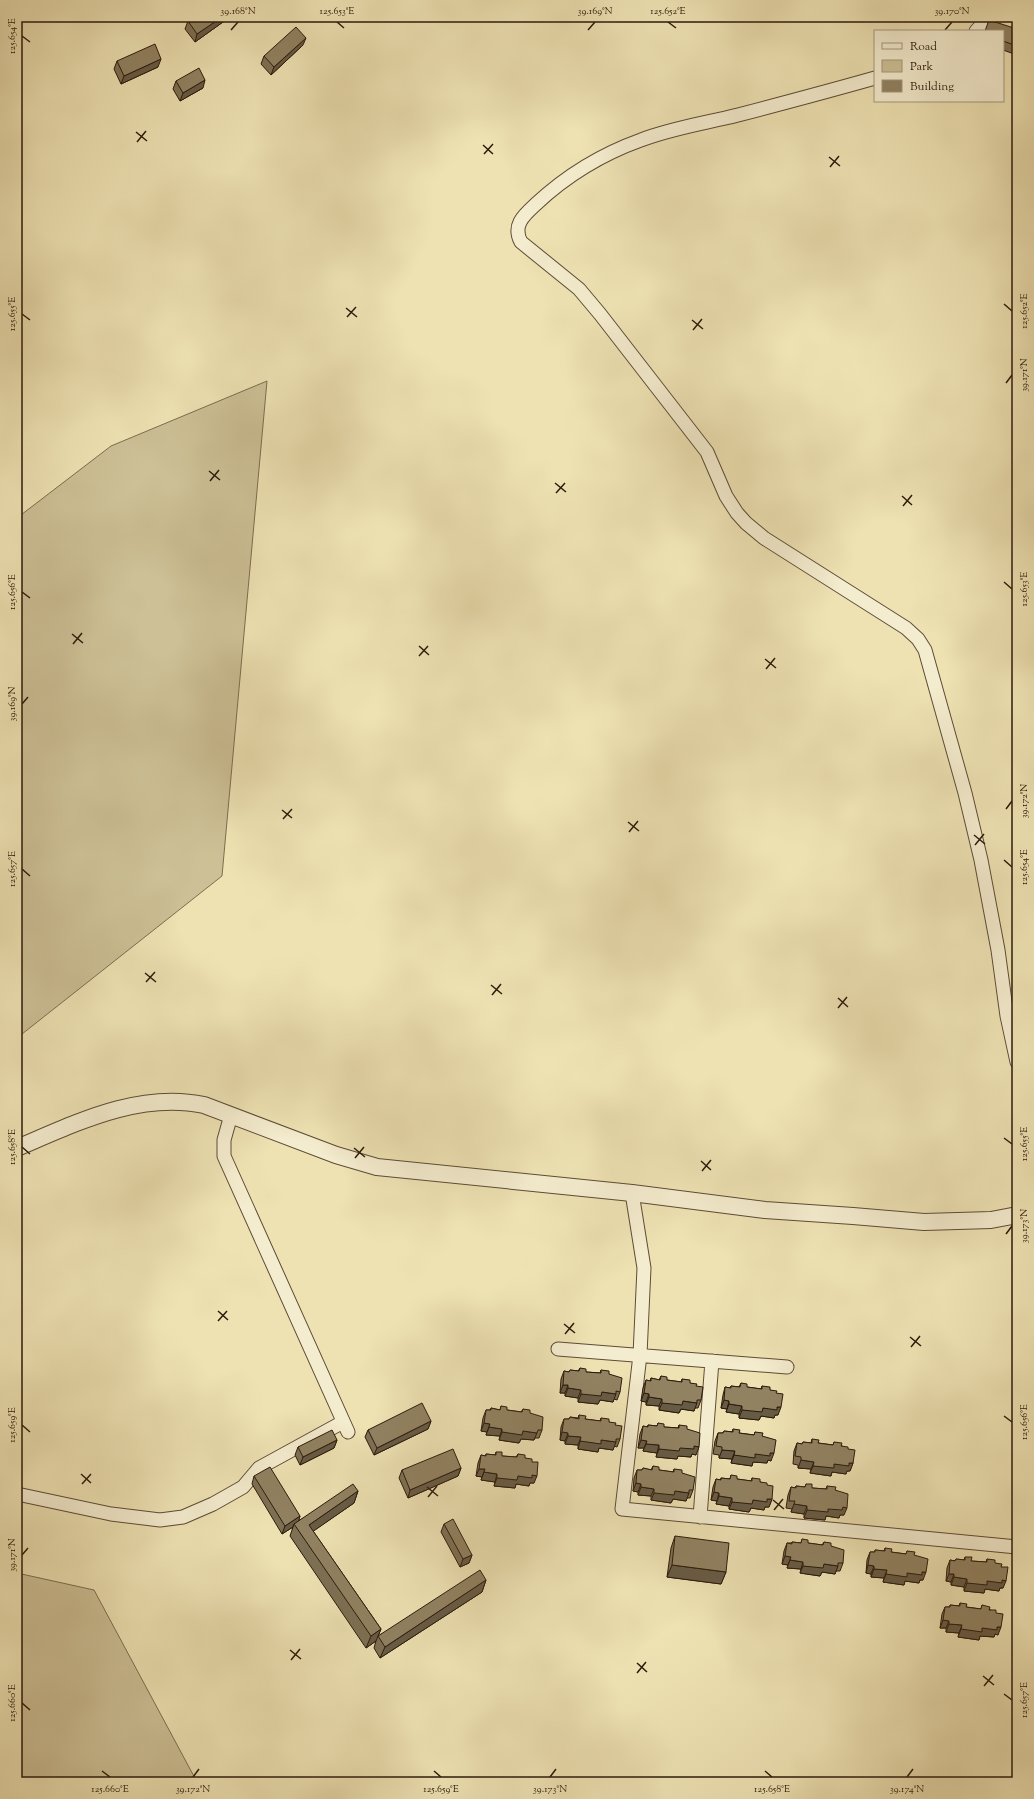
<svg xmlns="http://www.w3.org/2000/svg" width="1034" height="1799" viewBox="0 0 1034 1799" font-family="'Sorts Mill Goudy',serif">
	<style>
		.green { fill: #cdc096; stroke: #7c6d50 }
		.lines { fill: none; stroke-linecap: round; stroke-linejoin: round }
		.minor-casing { stroke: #5c4c35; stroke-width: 15 }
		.tertiary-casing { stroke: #5c4c35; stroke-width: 18 }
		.minor { stroke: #f4ecce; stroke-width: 13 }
		.tertiary { stroke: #f4ecce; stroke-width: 16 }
		.wall { fill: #7d7054; stroke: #2c1a0b }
		.shaded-wall { fill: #665b45; stroke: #2c1a0b }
		.building { fill: #918262; stroke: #2c1a0b }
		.ticks { fill: none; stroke: #2c1a0b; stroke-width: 1.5 }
		.neatline { fill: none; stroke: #2c1a0b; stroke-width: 1.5 }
		.ticks-label { font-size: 10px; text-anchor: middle; fill: #2c1a0b }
	</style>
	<rect width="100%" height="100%" fill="#eee2b3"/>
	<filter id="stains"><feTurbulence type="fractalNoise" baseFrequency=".005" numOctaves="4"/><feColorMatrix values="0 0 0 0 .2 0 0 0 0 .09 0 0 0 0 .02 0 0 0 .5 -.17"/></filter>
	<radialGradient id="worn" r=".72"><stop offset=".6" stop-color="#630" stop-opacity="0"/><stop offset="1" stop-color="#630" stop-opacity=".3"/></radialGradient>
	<!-- green -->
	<path class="green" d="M267,381L222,876L17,1038V518L111,446Z
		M17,1573L94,1590L197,1782H17Z"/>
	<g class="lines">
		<defs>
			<path id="minor" d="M976,31L988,18
				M875,78C829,91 784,103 738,115C706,123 672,128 641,140C602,154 566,176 536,204C524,215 512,225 521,242L579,289L600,314L707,452L726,496L737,513L746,523L764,538L906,628L918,639L925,650L965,793L981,860L998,950L1007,1016L1017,1062
				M231,1115L224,1140V1156L348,1432
				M632,1193L644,1268L640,1355L622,1509L1017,1547
				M558,1349L787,1367
				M17,1494L111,1514L160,1520L183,1517L213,1504L243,1487L259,1468L343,1422
				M700,1517L712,1361"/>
			<path id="tertiary" d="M17,1148C76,1123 139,1091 204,1105L336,1155L377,1167L632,1193L765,1210L853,1216L924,1222L991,1220L1017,1215"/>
		</defs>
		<!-- minor casing -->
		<use href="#minor" class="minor-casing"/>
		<!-- tertiary casing -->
		<use href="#tertiary" class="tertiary-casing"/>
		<!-- minor -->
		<use href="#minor" class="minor"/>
		<!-- tertiary -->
		<use href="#tertiary" class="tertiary"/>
	</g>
	<!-- wall -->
	<path class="wall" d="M194,17H230L195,42L185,29L188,21Z
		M1017,29V55L1003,50V31Z
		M303,45L271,75L261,64L264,56Z
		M117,61L158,67L121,84L114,69Z
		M176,81L203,88L180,101L173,89Z
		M580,1368L586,1372L600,1373L601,1370L609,1374L620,1392L617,1400L614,1399L613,1402L600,1400L598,1404L578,1402V1398L565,1396V1393H560L561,1379L564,1371L569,1372L570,1370L578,1371Z
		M661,1376L667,1380L681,1382L682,1379L696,1386L701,1400L698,1408H695L694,1411L681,1409L679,1413L659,1410V1406L646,1405V1402L641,1401L643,1388L646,1380L650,1381L651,1378L659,1380Z
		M741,1383L747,1387L761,1389L762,1386L776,1393L778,1415H775L774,1418L761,1416L759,1420L739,1418V1414L726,1412L727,1409L721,1408L723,1395L725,1387L730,1388L731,1386L739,1387Z
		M501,1406L507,1410L521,1412L523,1409L530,1413L542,1430L539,1438H535L534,1440L521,1439L519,1443L499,1440L500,1436L486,1435L487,1432L481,1431L483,1418L486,1410H490L491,1408L500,1410Z
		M579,1415L585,1419L600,1421L601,1418L615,1425L620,1439L617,1447L614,1446L613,1450L599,1448L598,1452L578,1449V1445L565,1444V1441L560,1440L561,1427L564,1419H569L570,1417L578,1418Z
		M431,1421L428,1429L374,1455L365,1437L368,1430Z
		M658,1423L664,1427L678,1428L679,1425L687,1429L696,1455L692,1454L691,1457L678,1456L677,1459L656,1457L657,1453L643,1451L644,1448H638L640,1434L643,1426L647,1427L648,1425L657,1426Z
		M733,1429L739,1433L754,1435L755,1432L762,1436L771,1461L768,1460L767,1463L753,1462L752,1466L731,1463L732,1459L719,1458V1455L713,1454L715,1441L718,1433H723L724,1431L732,1432Z
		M812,1439L818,1443L833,1445L834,1442L848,1449L853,1463L850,1471H847L846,1474L832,1472L831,1476L810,1473L811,1469L798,1468V1465L793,1464L794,1451L797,1443L802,1444L803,1442L811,1443Z
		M337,1440L334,1448L300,1465L295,1455L298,1447Z
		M496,1452L502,1456L516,1457L518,1454L532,1462L534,1483H530L529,1486L516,1484L515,1488L494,1486L495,1482L481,1480L482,1477L476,1476L478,1463L481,1455L485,1456L486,1454L495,1455Z
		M653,1466L659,1470L673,1472L674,1469L682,1473L693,1490L690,1498H687L686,1501L673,1499L671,1503L651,1500V1496L638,1495V1492L633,1491L634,1478L637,1470H642L643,1468L651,1470Z
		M461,1468L458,1476L408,1498L399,1478L402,1470Z
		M731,1475L737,1479L751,1481L752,1478L767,1485L772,1499L769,1507H765L764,1510L751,1508L749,1512L729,1509V1506L716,1504L717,1501L711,1500L713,1487L716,1479L720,1480L721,1478L730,1479Z
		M254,1476L300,1516L298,1521L358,1491L354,1503L313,1531L381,1629L378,1636L486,1580L482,1592L380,1658L374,1648L376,1641L366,1648L290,1536L293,1527L282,1534L252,1484Z
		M806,1484L812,1488L826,1489L827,1486L835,1490L844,1515H840L839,1518L826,1516L825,1520L804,1518V1514L791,1512L792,1509L786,1508L788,1495L791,1487L795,1488L796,1486L805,1487Z
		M444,1524L472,1555L469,1563L460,1567L441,1532Z
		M675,1536L726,1572L721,1584L667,1577L671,1548Z
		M802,1539L808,1543L822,1545L824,1542L831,1546L843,1563L840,1571H836L835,1574L822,1572L820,1576L800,1573L801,1569L787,1568L788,1565L782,1564L784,1551L787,1543H791L792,1542L801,1543Z
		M885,1548L891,1552L906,1554L907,1551L914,1555L923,1580H920L919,1583L905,1581L904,1585L883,1582L884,1578L871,1577V1574L866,1573L867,1560L870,1552H875V1550L884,1551Z
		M965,1557L971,1561L986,1562L987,1559L1001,1567L1003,1588H1000L999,1591L985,1589L984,1593L964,1591V1587L951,1585V1582L946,1581L947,1568L950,1560L955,1561L956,1559L964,1560Z
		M960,1603L966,1607L981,1609L982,1605L996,1613L998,1635L995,1634L994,1637L980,1636L979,1640L958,1637L959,1633L946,1632V1628H940L942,1614L945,1607H950V1605L959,1606Z"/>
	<!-- shaded-wall -->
	<path class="shaded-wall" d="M222,17H230L195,42L197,34Z
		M306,38L303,45L271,75L274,67Z
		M161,59L158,67L121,84L124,76Z
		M205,80L203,88L180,101L183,93Z
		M563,1385H568L565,1393H560Z
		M568,1388L581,1390L578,1398L565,1396Z
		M602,1392L616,1394L613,1402L600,1400L598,1404L578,1402L581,1394Z
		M644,1393L649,1394L646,1402L641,1401Z
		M649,1397L662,1399L659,1406L646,1405Z
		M724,1400L729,1401L727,1409L721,1408Z
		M683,1401L697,1403L694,1411L681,1409L679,1413L659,1410L662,1403Z
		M729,1404L742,1406L739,1414L726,1412Z
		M777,1407H781L778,1415H775L774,1418L761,1416L759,1420L739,1418L742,1410Z
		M431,1421L428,1429L374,1455L377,1448Z
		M484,1423L490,1424L487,1432L481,1431Z
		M489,1427L502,1429L500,1436L486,1435Z
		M523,1431L537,1433L534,1440L521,1439L519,1443L499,1440L502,1432Z
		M562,1432L568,1433L565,1441L560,1440Z
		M568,1436L581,1437L578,1445L565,1444Z
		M337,1440L334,1448L300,1465L303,1457Z
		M601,1440L616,1442L613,1450L599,1448L598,1452L578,1449L580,1441Z
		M641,1440L647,1441L644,1448H638Z
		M646,1444L659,1445L657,1453L643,1451Z
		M694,1446L699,1447L696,1455L692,1454L691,1457L678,1456L677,1459L656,1457L659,1449Z
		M722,1450L735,1451L732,1459L719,1458Z
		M770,1453H774L771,1461L768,1460L767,1463L753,1462L752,1466L731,1463L734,1455Z
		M801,1460L814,1462L811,1469L798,1468Z
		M849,1463H853L850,1471H847L846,1474L832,1472L831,1476L810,1473L813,1466Z
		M461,1468L458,1476L408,1498L410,1490Z
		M479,1469H485L482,1477L476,1476Z
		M484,1472L497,1474L495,1482L481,1480Z
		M532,1475L537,1476L534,1483H530L529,1486L516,1484L515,1488L494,1486L497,1478Z
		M636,1483L641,1484L638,1492L633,1491Z
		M641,1487L654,1489L651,1496L638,1495Z
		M358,1491L354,1503L305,1537L309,1525Z
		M675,1491L689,1493L686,1501L673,1499L671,1503L651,1500L654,1493Z
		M714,1492L719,1493L717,1501L711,1500Z
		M719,1496L732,1498L729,1506L716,1504Z
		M767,1499H772L769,1507H765L764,1510L751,1508L749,1512L729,1509L732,1502Z
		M794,1504L807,1506L804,1514L791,1512Z
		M843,1507L847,1508L844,1515H840L839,1518L826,1516L825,1520L804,1518L807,1510Z
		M300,1516L298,1524H294L293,1527L282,1534L285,1526Z
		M472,1555L469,1563L460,1567L463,1559Z
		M785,1556L791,1557L788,1565L782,1564Z
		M790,1560L803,1562L801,1569L787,1568Z
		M824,1564L838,1566L835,1574L822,1572L820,1576L800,1573L803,1566Z
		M672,1565L726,1572L721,1584L667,1577Z
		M868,1565L874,1566L871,1574L866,1573Z
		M874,1569L887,1570L884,1578L871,1577Z
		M922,1572H926L923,1580H920L919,1583L905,1581L904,1585L883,1582L886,1574Z
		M949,1574H954L951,1582L946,1581Z
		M954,1577L967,1579L964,1587L951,1585Z
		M486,1580L482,1592L380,1658L385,1647Z
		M1002,1580L1006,1581L1003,1588H1000L999,1591L985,1589L984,1593L964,1591L967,1583Z
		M943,1620L949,1621L946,1628H940Z
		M949,1624L962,1625L959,1633L946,1632Z
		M997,1627H1001L998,1635L995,1634L994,1637L980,1636L979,1640L958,1637L961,1629Z
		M381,1629L376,1641L366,1648L371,1636Z"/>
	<!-- building -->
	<path class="building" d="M194,17H222L197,34L188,21Z
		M989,20L1017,29V46L1003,41V31H985Z
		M296,27L306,38L274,67L264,56Z
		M155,44L161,59L124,76L117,61Z
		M199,68L205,80L183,93L176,81Z
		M580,1368L586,1369V1372L601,1373V1370L609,1371V1374L622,1378L620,1392L616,1391V1394L602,1392L601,1396L581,1394V1390L568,1388V1385H563L564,1371L569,1372L570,1370L579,1371Z
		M661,1376L667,1377V1380L682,1382V1379L690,1380V1383L697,1384L696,1386L703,1387L701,1400H697V1403L683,1401L682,1405L662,1403V1399L649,1397V1394L644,1393L646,1380L651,1381V1378L660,1380Z
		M741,1383L747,1384V1387L762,1389V1386L770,1387V1390L777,1391L776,1393L783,1394L781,1407H777V1410L763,1408L762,1412L742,1410V1406L729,1404V1401L724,1400L725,1387L731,1388V1386L740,1387Z
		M422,1403L431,1421L377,1448L368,1430Z
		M501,1406L507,1407V1410L522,1412L523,1409L530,1410V1413L543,1417L542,1430H538L537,1433L523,1431L522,1435L502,1432V1429L489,1427L490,1424L484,1423L486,1410H491V1408L500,1410Z
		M579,1415L586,1416L585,1419L601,1421V1418L609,1419V1422L616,1423L615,1425L622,1426L620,1439H616V1442L601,1440V1444L580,1441L581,1437L568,1436V1433L562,1432L564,1419H569L570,1417L579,1419Z
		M658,1423L664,1424V1427L679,1428V1425L687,1426V1429L700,1433L699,1447L694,1446V1449L680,1448L679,1451L659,1449V1445L646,1444L647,1441L641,1440L643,1426L648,1427V1425L657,1426Z
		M733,1429L740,1430L739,1433L754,1435L755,1432L763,1433L762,1436L776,1440L774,1453H770V1456L755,1454V1458L734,1455L735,1451L722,1450V1447L716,1446L718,1433H723L724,1431L733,1432Z
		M332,1430L337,1440L303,1457L298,1447Z
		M812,1439L819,1440L818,1443L833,1445L834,1442L842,1443L841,1446L848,1447V1449L855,1450L853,1463H849V1466L834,1464V1468L813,1466L814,1462L801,1460V1457L795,1456L797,1443L802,1444L803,1442L812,1443Z
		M453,1449L461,1468L410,1490L402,1470Z
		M496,1452H502V1456L517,1457L518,1454L525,1455V1458L532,1459V1462H538L537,1476L532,1475V1478L518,1476L517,1480L497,1478V1474L484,1472L485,1469H479L481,1455L486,1456V1454L496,1455Z
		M653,1466L659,1467V1470L674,1472V1469L682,1470V1473L695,1477L693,1490H689V1493L675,1491L674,1495L654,1493V1489L641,1487V1484L636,1483L637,1470H642L643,1468L652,1470Z
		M270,1467L300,1516L285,1526L254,1476Z
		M731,1475L737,1476V1479L752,1481V1478L760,1479V1482L767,1483V1485L773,1486L772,1499H767V1502L753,1500L752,1504L732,1502V1498L719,1496V1493L714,1492L716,1479L721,1480V1478L730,1479Z
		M353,1484L358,1491L309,1525L381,1629L371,1636L294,1524Z
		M806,1484H812V1488L827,1489V1486L836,1487L835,1490L848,1494L847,1508L843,1507L842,1510L828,1509V1512L807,1510V1506L794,1504L795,1501H789L791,1487L796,1488V1486L805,1487Z
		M453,1519L472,1555L463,1559L444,1524Z
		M675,1536L729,1543L726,1572L672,1565Z
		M802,1539L808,1540V1543L823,1545L824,1542L831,1543V1546L844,1550L843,1563H838V1566L824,1564L823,1568L803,1566V1562L790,1560L791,1557L785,1556L787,1543L792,1544V1542L801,1543Z
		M885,1548L892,1549L891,1552L906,1554L907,1551L915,1552L914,1555L928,1559L926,1572H922V1575L907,1573V1577L886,1574L887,1570L874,1569V1566L868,1565L870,1552H875V1550L885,1551Z
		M965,1557H972L971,1561L987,1562V1559L995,1560V1563L1002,1564L1001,1567H1008L1006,1581L1002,1580V1583L987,1581V1585L967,1583V1579L954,1577V1574H949L950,1560L955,1561L956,1559L965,1560Z
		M480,1570L486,1580L385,1647L378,1636Z
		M960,1603L967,1604L966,1607L981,1609L982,1605L990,1607L989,1610H996V1613L1003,1614L1001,1627H997V1630L982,1628V1632L961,1629L962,1625L949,1624V1621L943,1620L945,1607H950V1605L960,1606Z"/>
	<!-- ticks -->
	<path class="ticks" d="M337,22L344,28M668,22L676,28M231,30L238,22M588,30L595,22M945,30L952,22M22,36L30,42M136,132L147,141M137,142L146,131M483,145L493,154M484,154L493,144M829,157L840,166M830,167L839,156M1004,304L1012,311M346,308L357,317M22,314L30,320M347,317L356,307M692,320L703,329M693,330L702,319M1006,383L1012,375M209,471L220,480M210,481L219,470M555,483L566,492M556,493L565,483M902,496L912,505M903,506L912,495M1004,582L1012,589M22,592L30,598M72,634L83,643M73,644L82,633M419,646L429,655M419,656L428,646M765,659L776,668M766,669L775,658M22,704L28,697M1006,809L1012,801M282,810L292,818M283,819L292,809M628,822L639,831M629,832L638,821M974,835L985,844M975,845L984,834M1004,860L1012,867M22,869L30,876M145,973L156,982M146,982L155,972M491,985L502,994M492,995L501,984M838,998L848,1007M838,1008L847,997M1004,1138L1012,1144M22,1147L30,1154M354,1148L365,1157M355,1158L364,1147M701,1161L711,1170M702,1171L711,1160M1006,1234L1012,1226M218,1311L228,1320M218,1321L227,1311M564,1324L575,1333M565,1334L574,1323M910,1337L921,1346M911,1347L920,1336M1004,1416L1012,1422M22,1425L30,1432M81,1474L91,1483M82,1484L91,1474M427,1487L438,1496M428,1497L437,1486M773,1500L784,1509M774,1510L783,1499M22,1555L28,1548M290,1650L301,1659M291,1660L300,1649M637,1663L647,1672M637,1673L646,1662M983,1676L994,1685M984,1686L993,1675M1004,1694L1012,1700M22,1703L30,1710M102,1771L110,1777M434,1771L441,1777M765,1771L772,1777M193,1777L199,1769M550,1777L556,1769M907,1777L913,1769"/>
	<!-- margin -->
	<rect width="1034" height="1799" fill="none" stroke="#eee2b3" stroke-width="44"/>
	<!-- legend -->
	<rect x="874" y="30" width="130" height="72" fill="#f4ecce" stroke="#a49880"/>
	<rect x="882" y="43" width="20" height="6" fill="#f4ecce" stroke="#a49880"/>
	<text x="910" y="50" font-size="12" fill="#2c1a0b">Road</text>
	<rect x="882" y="60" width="20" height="12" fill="#cdc096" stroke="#a49880"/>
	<text x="910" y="70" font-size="12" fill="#2c1a0b">Park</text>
	<rect x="882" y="80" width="20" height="12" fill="#918262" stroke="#a49880"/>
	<text x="910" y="90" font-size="12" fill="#2c1a0b">Building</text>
	<rect x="22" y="22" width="990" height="1755" class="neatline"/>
	<g class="ticks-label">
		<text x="238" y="14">39.168°N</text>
		<text x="337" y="14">125.653°E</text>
		<text x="595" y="14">39.169°N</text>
		<text x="668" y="14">125.652°E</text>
		<text x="952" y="14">39.170°N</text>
		<text transform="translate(11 36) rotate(-90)" y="4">125.654°E</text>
		<text transform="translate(1023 311) rotate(-90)" y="4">125.652°E</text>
		<text transform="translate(11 314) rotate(-90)" y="4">125.655°E</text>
		<text transform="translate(1023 375) rotate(-90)" y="4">39.171°N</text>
		<text transform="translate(1023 589) rotate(-90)" y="4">125.653°E</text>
		<text transform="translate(11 592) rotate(-90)" y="4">125.656°E</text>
		<text transform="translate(11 704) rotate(-90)" y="4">39.169°N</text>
		<text transform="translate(1023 801) rotate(-90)" y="4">39.172°N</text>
		<text transform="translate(1023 867) rotate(-90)" y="4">125.654°E</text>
		<text transform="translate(11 869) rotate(-90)" y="4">125.657°E</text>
		<text transform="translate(1023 1144) rotate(-90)" y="4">125.655°E</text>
		<text transform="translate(11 1147) rotate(-90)" y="4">125.658°E</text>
		<text transform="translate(1023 1226) rotate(-90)" y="4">39.173°N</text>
		<text transform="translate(1023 1422) rotate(-90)" y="4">125.656°E</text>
		<text transform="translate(11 1425) rotate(-90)" y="4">125.659°E</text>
		<text transform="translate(11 1555) rotate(-90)" y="4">39.171°N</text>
		<text transform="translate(1023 1700) rotate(-90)" y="4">125.657°E</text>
		<text transform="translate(11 1703) rotate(-90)" y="4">125.660°E</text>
		<text x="110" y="1792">125.660°E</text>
		<text x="193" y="1792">39.172°N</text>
		<text x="441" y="1792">125.659°E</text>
		<text x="550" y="1792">39.173°N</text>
		<text x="772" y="1792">125.658°E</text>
		<text x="907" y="1792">39.174°N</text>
	</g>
	<rect width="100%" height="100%" filter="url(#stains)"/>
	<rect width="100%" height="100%" fill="url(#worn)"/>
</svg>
